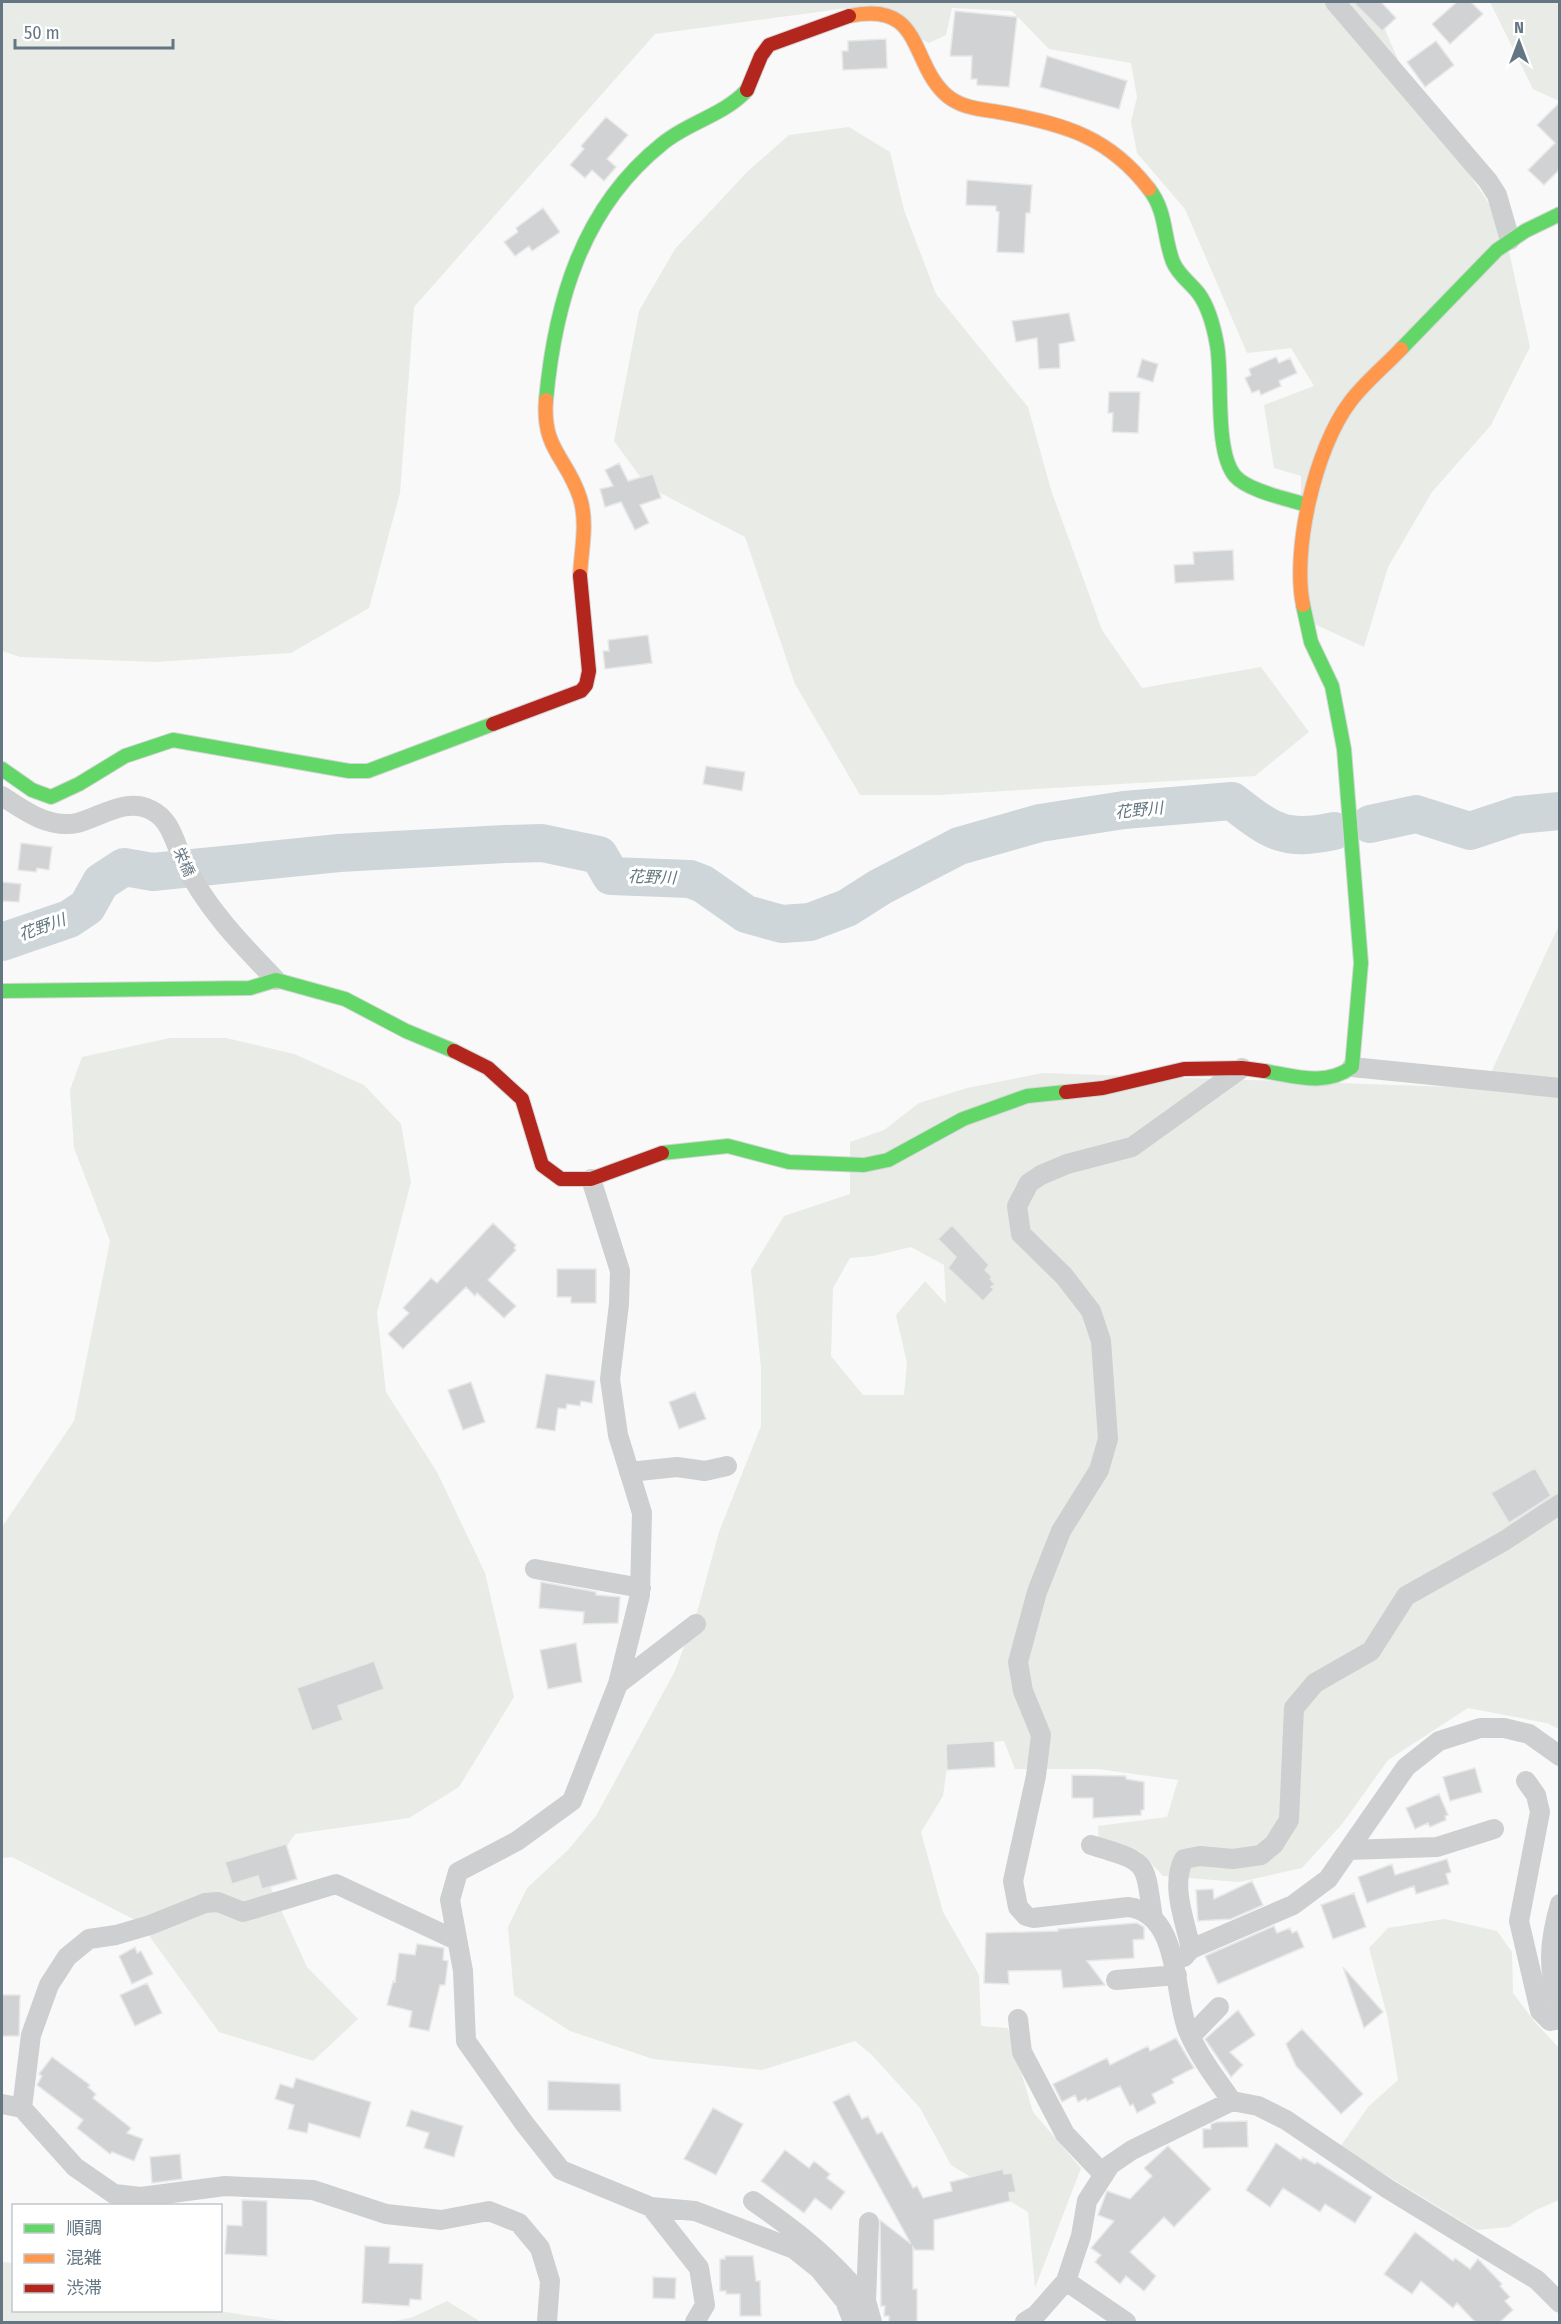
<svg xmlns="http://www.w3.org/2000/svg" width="1561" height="2324" viewBox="0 0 1561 2324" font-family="'Fira Sans Condensed','Noto Sans JP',sans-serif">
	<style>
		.green { fill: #e8ebe6; fill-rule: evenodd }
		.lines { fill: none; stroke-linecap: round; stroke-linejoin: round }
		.river { stroke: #ced6d9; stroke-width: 38 }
		.building { fill: #d0d2d3; stroke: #e8e8e8; stroke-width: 1.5 }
		.fast-casing { stroke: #d5d6d7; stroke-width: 16 }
		.slow-casing { stroke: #d5d6d7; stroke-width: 16 }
		.jam-casing { stroke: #d5d6d7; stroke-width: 16 }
		.street { stroke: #cecfd0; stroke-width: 20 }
		.fast { stroke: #63d668; stroke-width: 14 }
		.slow { stroke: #ff974d; stroke-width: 14 }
		.jam { stroke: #b3261e; stroke-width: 14 }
		.labels { text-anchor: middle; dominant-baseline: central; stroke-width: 6; stroke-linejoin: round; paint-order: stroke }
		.street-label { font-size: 15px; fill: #657683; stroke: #fff }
		.water-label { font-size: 16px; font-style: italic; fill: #60757c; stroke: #fff }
	</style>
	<rect width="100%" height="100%" fill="#f9f9f9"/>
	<!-- green -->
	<path class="green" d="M2,2H1373L1409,85L1503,224L1530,347L1491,425L1432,492L1388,567L1364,647L1310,622L1301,571V476L1274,468L1264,405L1314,386L1291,348L1247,353L1185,209L1137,153L1131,122L1137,97L1131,63L1049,49L1012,11L952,8L946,35L929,43L855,7L655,34L414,307L400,493L369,608L291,653L156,662L20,657L2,651Z
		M1490,2H1559V101L1533,89Z
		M849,127L890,152L904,210L936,294L1028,407L1051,490L1102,630L1142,688L1261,667L1309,732L1255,776L937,795H860L795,684L745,537L647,486L614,441L639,311L675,249L748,171L789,135Z
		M1559,925V1729L1547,1723L1468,1708L1388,1760L1342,1824L1302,1868L1239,1882L1163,1876L1140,1851L1099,1848L1098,1826L1167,1817L1178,1780L1098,1769H1015L1004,1741L950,1745L943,1796L921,1832L943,1912L979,1975L981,2026L1008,2028L1033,2112L1081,2168L1035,2288L1028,2212L951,2165L920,2108L871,2054L855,2041L762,2070L653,2059L570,2031L514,1995L508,1927L527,1888L568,1850L596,1816L675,1671L698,1609L719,1532L761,1426V1367L751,1270L784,1216L850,1194V1142L884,1130L919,1103L967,1088L1043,1073L1484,1088ZM911,1247L944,1265L946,1304L925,1281L896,1315L907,1363L904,1395H863L831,1356L833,1288L850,1258L873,1256Z
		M170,1038H226L294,1054L364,1085L401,1124L411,1182L377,1313L386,1392L437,1472L485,1573L514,1697L459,1787L409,1818L295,1834L266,1877L307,1967L358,2019L313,2061L219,2032L139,1922L12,1857L2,1858V1527L74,1421L110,1241L74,1148L70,1090L82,1057Z
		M1444,1919L1497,1931L1512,1952L1513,1993L1534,2021L1559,2048V2200L1536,2210L1509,2227L1476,2230L1340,2147L1368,2107L1398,2080L1388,2019L1369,1948L1388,1928Z
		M2,2262L13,2263L14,2310L219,2311L291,2322H2Z
		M447,2301L481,2322H391L413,2317Z"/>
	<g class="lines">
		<!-- river -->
		<path class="river" d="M1370,824L1416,814L1470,831L1518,815L1560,811
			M2,942L69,919L87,907L101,882L124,867L153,872L339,853L505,844L542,843L599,855L611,876L690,879L703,884L746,914L782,924L810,922L847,908L880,887L959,846L1040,823L1124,810L1232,801C1271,831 1283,842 1334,831"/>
	</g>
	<!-- building -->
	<path class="building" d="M1353,2H1381L1396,18L1382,31Z
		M1457,2H1471L1483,14L1450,44L1432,24Z
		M955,11L1017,17L1009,87L977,85V79H971L972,56H950Z
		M886,39L887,68L843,70L842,51H848V41Z
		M1436,41L1454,65L1425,87L1407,62Z
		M1047,56L1127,81L1119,109L1040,87Z
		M1560,102V169L1544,185L1528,170L1555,143L1537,125Z
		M606,117L628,135L607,159L616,167L604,181L592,170L585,178L570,165L584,149L581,146Z
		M967,180L1032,185L1030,213H1026L1024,253L997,252L999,212L996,211V206L966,205Z
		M543,208L560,232L532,251L529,246L515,256L504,242L518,232L516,228Z
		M1069,313L1075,341L1059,344L1060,368L1039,369L1037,338L1016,342L1012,321Z
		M1276,357L1279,363L1290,358L1297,373L1279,381L1281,386L1261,395L1259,390L1252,393L1245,378L1251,375L1249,369Z
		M1142,359L1158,364L1153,382L1137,377Z
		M1109,392H1140L1138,433L1112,432L1113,413H1108Z
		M619,463L628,481L653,474L661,498L640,505L649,523L635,530L621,502L605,507L600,489L613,486L605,470Z
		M1233,550L1234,580L1175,583L1174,565L1194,564L1193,552Z
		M648,635L652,663L605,669L603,651H609L608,640Z
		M706,766L745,772L742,791L703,784Z
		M21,843L52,847L49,870L37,868L36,872L18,870Z
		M2,882L21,884L19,902L2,901Z
		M493,1223L516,1245L514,1248L516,1250L488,1280L516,1306L504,1318L477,1293L475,1296L466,1287L403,1349L388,1334L409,1313L403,1308L431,1278L437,1283Z
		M952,1225L989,1265L985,1270L992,1277L990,1279L995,1284L991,1287L994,1289L983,1301L948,1268L956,1257L938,1239Z
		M557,1269H596V1303H571V1297H557Z
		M546,1374L595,1381L592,1403L581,1401L580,1406L567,1404L566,1409L558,1408L555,1431L536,1428Z
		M471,1382L485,1422L463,1430L448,1390Z
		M695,1392L706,1419L679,1429L669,1402Z
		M1535,1468L1551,1496L1509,1523L1491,1493Z
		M541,1582L596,1592V1595L620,1597L618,1623L583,1624L584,1612L539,1608Z
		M576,1643L582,1682L548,1689L540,1650Z
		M374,1661L384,1689L338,1706L343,1720L312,1731L297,1688Z
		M994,1741L995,1767L947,1770L946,1744Z
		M1475,1768L1482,1792L1450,1801L1443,1777Z
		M1072,1775L1126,1776V1779L1144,1782V1810H1141V1815L1093,1818V1798H1072Z
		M1439,1794L1448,1815L1445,1816L1446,1820L1430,1827L1428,1823L1415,1829L1406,1808Z
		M286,1844L297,1879L262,1889L258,1876L232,1884L225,1862Z
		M1447,1859L1451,1872L1446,1874L1449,1884L1416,1894L1414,1886L1367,1903L1358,1877L1392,1864L1395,1875Z
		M1252,1881L1263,1905L1231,1919L1198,1921L1196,1890L1213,1889L1214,1899Z
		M1354,1893L1366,1927L1333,1939L1321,1905Z
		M1137,1923L1144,1927V1939L1133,1940L1134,1958L1087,1961L1105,1985L1063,1988L1061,1970L1008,1971L1009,1984L984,1983L986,1933L1058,1931V1929Z
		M1274,1926L1277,1933L1290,1928L1292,1933L1297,1931L1304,1947L1218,1984L1205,1956Z
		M417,1944L444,1948L443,1960L448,1961L445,1985H440L429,2031L409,2027L412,2011L387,2005L393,1981L395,1982L399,1953L415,1955Z
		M135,1947L137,1953L141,1951L153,1974L132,1984L119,1956Z
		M1343,1967L1383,2012L1364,2028Z
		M147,1983L162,2013L135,2026L120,1995Z
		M2,1995H20L19,2036H2Z
		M1238,2010L1255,2035L1230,2052L1243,2065L1231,2077L1205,2039Z
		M1302,2029L1363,2094L1341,2114L1296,2066L1286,2044Z
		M1176,2038L1194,2068L1172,2079L1174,2083L1152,2094L1156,2103L1137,2113L1133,2104L1130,2106L1120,2086L1087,2101L1086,2098L1078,2102L1075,2095L1062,2102L1053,2084L1107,2058L1110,2065L1148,2046L1150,2051Z
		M52,2057L90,2085L88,2087L96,2094L93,2098L131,2128L127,2133L143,2139L134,2161L112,2152L110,2154L77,2128L83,2120L37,2085L42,2076L39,2074Z
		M296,2078L371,2102L360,2138L309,2123L307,2133L288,2129L294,2105L275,2099L280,2084L293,2088Z
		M548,2081L620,2084L621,2111L548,2110Z
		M849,2094L862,2119L868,2116L877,2134L882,2132L913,2188L917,2186L923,2198L952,2191L950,2182L1003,2169L1004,2174L1012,2173L1016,2192L1009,2193L1010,2201L934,2220V2250H915L913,2247V2289H917V2322H889V2316H884L885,2306H881L880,2220L911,2244L833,2102Z
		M713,2108L743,2124L716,2175L684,2159Z
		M411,2110L463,2126L454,2157L424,2148L429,2133L406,2126Z
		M1247,2121L1248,2147L1203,2148V2129H1211V2124L1217,2122Z
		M1276,2143L1301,2160L1303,2157L1315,2164L1317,2162L1372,2197L1355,2223L1325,2204L1320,2212L1283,2188L1270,2207L1246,2190Z
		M1168,2146L1211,2189L1174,2227L1164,2217L1130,2252L1156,2276L1144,2291L1126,2276L1120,2284L1095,2262L1101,2255L1091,2248L1114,2221L1098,2215L1107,2191L1130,2199L1152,2176L1144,2168Z
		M785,2150L809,2168L814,2161L830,2174L827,2178L845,2192L831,2210L815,2198L804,2213L761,2181Z
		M180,2154L182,2179L152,2183L150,2157Z
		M242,2200L267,2201V2256L225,2254L227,2225L242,2226Z
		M1415,2232L1453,2261L1455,2258L1470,2269L1478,2259L1502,2284L1500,2286L1510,2297L1505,2301L1513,2310L1500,2322H1475L1457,2303L1453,2308L1421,2281L1412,2294L1384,2274Z
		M365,2246L390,2247L389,2263L423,2264L421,2300L410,2299L409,2306L362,2303Z
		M725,2256H753L756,2281H760L761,2316H740V2294H726V2291H720V2259H725Z
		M653,2277L676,2278L675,2299L653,2298Z"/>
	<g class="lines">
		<defs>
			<path id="fast" d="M1149,189C1167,212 1163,236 1173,262C1179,276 1190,282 1199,294C1209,308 1214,328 1217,345C1223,378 1214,451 1235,476C1248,491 1288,499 1307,505
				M1401,349L1497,250L1525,231L1560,214
				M546,400C555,302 582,208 662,144C688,122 723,116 747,90
				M2,769L32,790L51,797L79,784L125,756L173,740L349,771H368L493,724
				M2,991L250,988L276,980L345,999L406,1031L454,1051
				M1264,1071C1295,1076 1325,1087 1352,1067L1361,963L1344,749L1332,686L1311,642L1303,605
				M662,1153L728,1146L789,1162L864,1165L888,1160L963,1119L1027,1096L1066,1092"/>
			<path id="slow" d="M849,16C922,0 910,60 944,93C960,109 983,109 1004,113C1066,125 1109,137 1149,189
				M546,400C542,450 567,457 580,498C588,523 581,551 580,576
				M1303,605C1292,550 1315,448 1350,402C1364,383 1384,367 1401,349"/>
			<path id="jam" d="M747,90L761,56L769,45L849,16
				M493,724L581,691L586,685L589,671L580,576
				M454,1051L488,1068L522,1099L542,1165L561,1179H591L662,1153
				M1066,1092L1103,1088L1184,1069L1242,1068L1264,1071"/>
		</defs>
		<!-- fast casing -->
		<use href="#fast" class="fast-casing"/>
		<!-- slow casing -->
		<use href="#slow" class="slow-casing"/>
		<!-- jam casing -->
		<use href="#jam" class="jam-casing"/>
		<!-- street -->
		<path class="street" d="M1335,2L1488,181L1497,195L1510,240
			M2,796C23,810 49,829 77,823C101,817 126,797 151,810C170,819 174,840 182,858C203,905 241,944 276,980
			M1352,1067L1560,1088
			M591,1179L620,1271L619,1304L610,1379L618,1435L642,1513L640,1595L618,1684L572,1801L517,1841L458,1872L450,1900L463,1971L466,2041L524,2123L561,2170L651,2207
			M629,1472L677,1467L705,1471L727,1466
			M535,1569L641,1588
			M618,1684L696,1624
			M1526,1781L1536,1795L1540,1812L1519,1921L1540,2011L1550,2021L1560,2019
			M1091,1845C1150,1863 1144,1859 1153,1919
			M1348,1850L1437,1847L1494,1829
			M1560,1904C1549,1942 1547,1970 1560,2007
			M1191,1949C1185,1921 1170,1885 1184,1859L1200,1856L1233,1859L1261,1855L1274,1844L1289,1820L1294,1708L1315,1683L1371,1651L1406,1596L1504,1541L1560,1504
			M1184,1957L1191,1949L1293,1905L1328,1879L1406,1767L1439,1741L1480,1728H1504L1529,1734L1560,1756
			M1116,1980L1177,1975
			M1018,2019L1022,2052L1065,2134L1104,2175
			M1191,2036L1219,2007
			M1232,2101C1216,2079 1198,2055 1188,2031C1173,1994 1181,1913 1128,1907L1033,1918L1026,1916L1018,1907L1013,1881L1036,1776L1041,1735L1023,1691L1018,1662L1037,1592L1061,1531L1099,1470L1108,1439L1101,1341L1091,1311L1064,1276L1021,1234L1017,1206L1029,1183L1041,1175L1067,1164L1132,1147L1242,1068
			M2,2104L22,2108L75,2167L114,2194L141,2197L225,2186L313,2190L386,2214L441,2220L489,2211L519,2223L540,2248L550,2281L547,2322
			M22,2108L31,2035L49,1985L67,1957L89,1939L116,1935L150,1925L205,1903L218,1902L243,1912L336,1884L456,1940
			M753,2201C799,2233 831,2258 866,2301
			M869,2222L866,2301L872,2322
			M1066,2281L1126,2322
			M695,2322L705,2305L699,2268L651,2207L695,2211L794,2249L819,2269L845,2301L853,2322
			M1025,2322L1036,2315L1066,2281L1081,2236L1087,2201L1110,2165L1132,2150L1232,2101L1258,2106L1286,2120L1388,2189L1537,2280L1560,2303"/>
		<!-- fast -->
		<use href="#fast" class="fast"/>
		<!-- slow -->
		<use href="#slow" class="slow"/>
		<!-- jam -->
		<use href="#jam" class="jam"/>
	</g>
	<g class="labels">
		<!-- street labels -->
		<g class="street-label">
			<text transform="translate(184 862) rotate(67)">栄橋</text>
		</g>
		<!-- water labels -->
		<g class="water-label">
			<text transform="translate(1139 810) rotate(-6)">花野川</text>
			<text transform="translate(652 877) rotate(2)">花野川</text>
			<text transform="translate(42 927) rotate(-20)">花野川</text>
		</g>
	</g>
	<!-- border -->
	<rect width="1561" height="2324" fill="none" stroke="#657683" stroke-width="6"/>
	<!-- legend -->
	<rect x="12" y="2204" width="210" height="108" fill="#ffffff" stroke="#c1c8cd" stroke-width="1.5"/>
	<rect x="24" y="2224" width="30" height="9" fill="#63d668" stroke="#c1c8cd" stroke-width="1.5"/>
	<text x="66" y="2234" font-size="18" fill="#657683">順調</text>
	<rect x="24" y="2254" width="30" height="9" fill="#ff974d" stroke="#c1c8cd" stroke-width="1.5"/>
	<text x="66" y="2264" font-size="18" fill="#657683">混雑</text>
	<rect x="24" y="2284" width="30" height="9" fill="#b3261e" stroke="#c1c8cd" stroke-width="1.5"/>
	<text x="66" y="2294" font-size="18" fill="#657683">渋滞</text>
	<!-- north arrow -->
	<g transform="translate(1519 42)" stroke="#ffffff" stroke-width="4.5" paint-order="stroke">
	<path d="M0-4.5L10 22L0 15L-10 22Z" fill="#657683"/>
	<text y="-9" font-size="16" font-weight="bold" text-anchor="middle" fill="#657683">N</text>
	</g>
	<!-- scale -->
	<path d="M15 39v9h158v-9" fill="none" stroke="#657683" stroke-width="3"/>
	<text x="24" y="39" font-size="18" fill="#657683" stroke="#ffffff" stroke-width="4.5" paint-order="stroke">50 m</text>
</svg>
